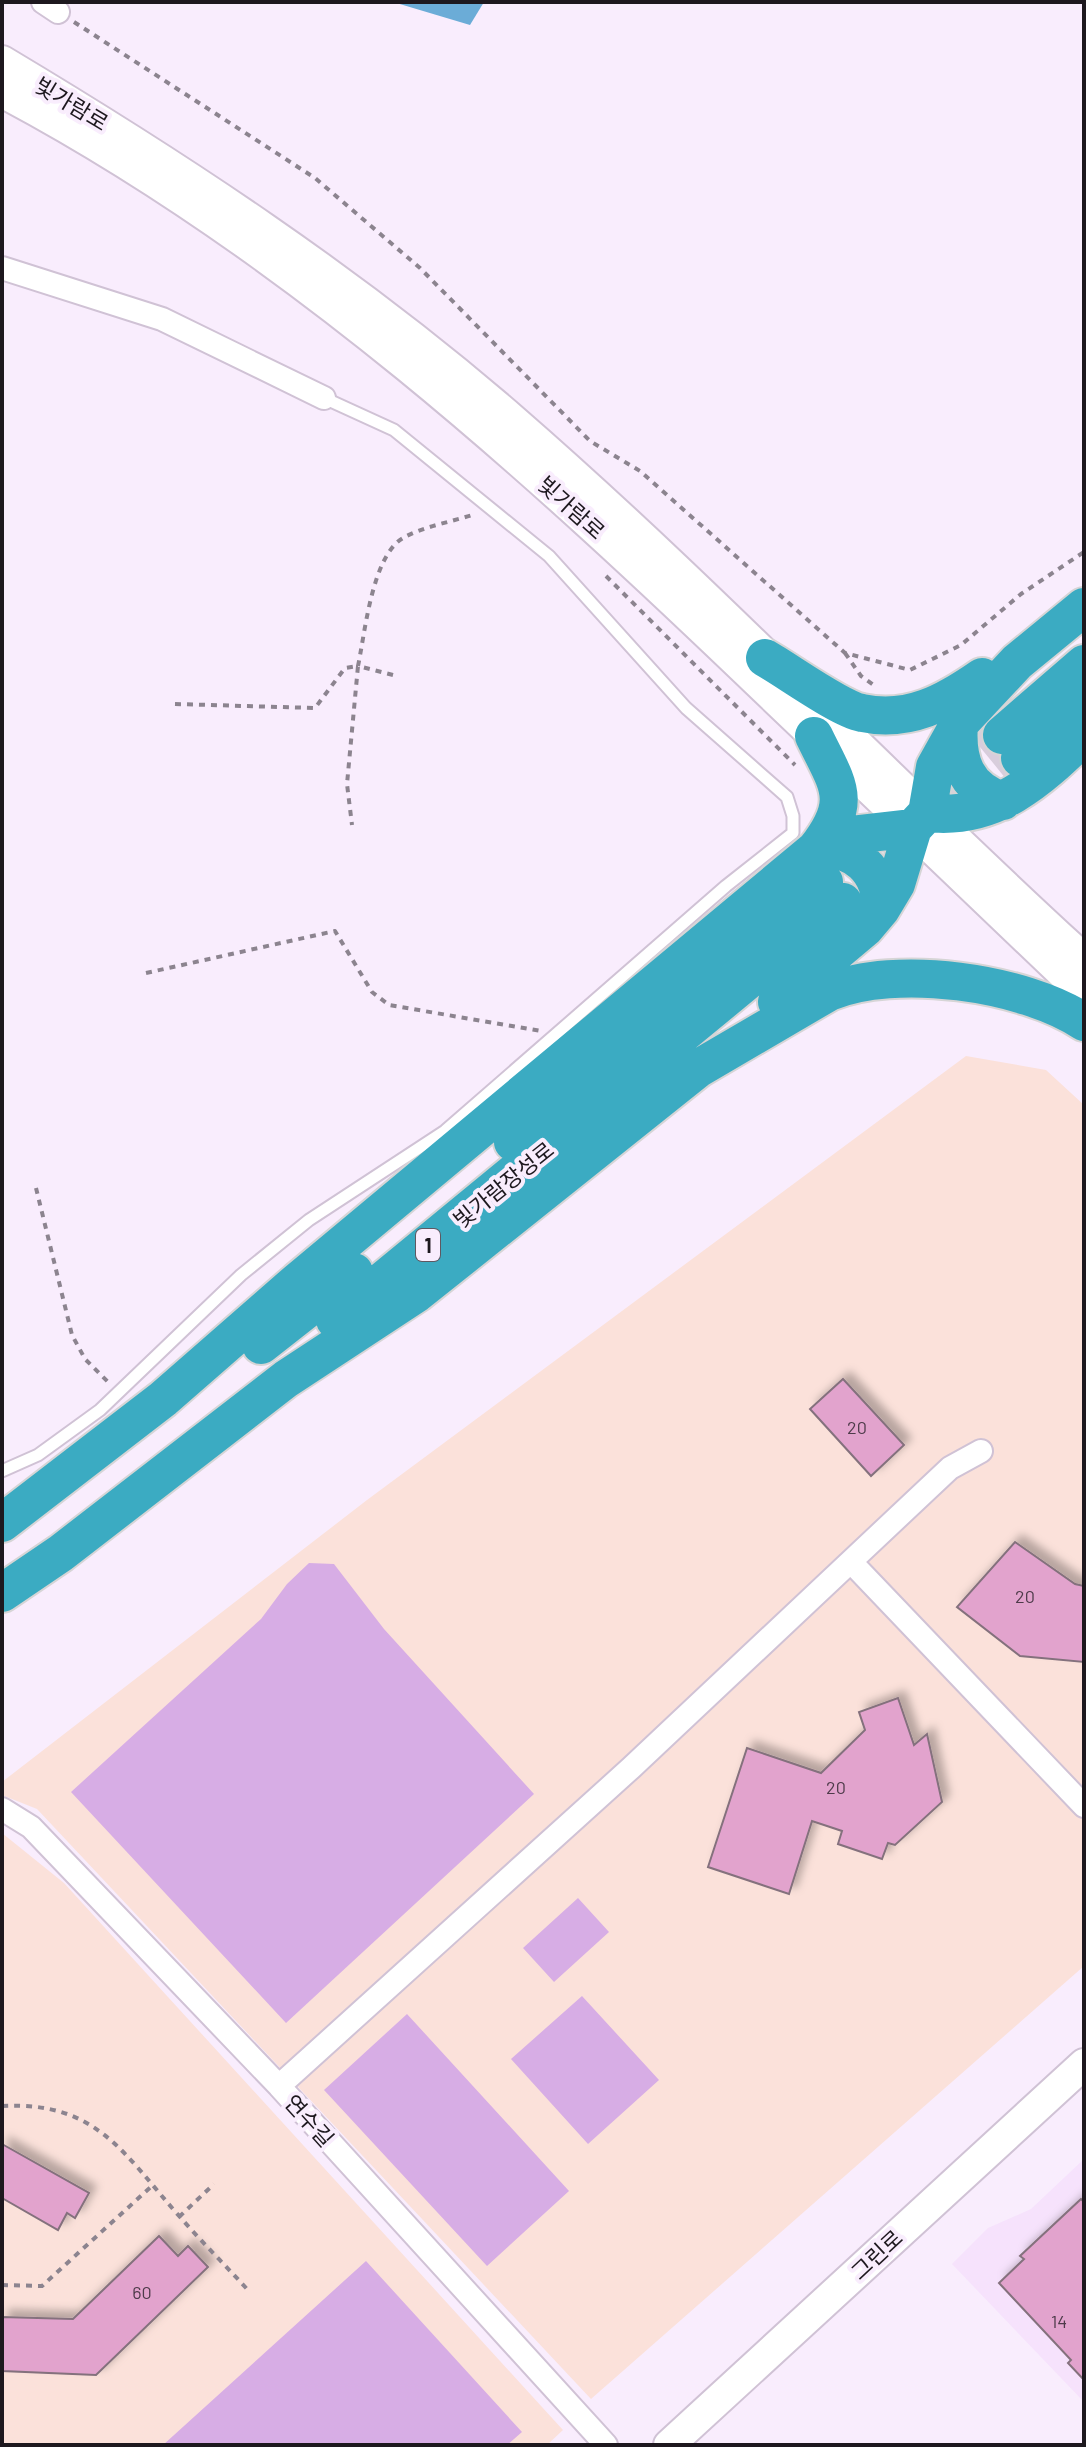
<svg xmlns="http://www.w3.org/2000/svg" width="1086" height="2447" viewBox="0 0 1086 2447" font-family="Barlow,'Noto Sans KR',sans-serif">
	<style>
		.commercial { fill: #fbe1da }
		.built { fill: #f6e2fc }
		.green { fill: #d7ade5 }
		.water { fill: #6bacd7 }
		.building { fill: #e2a3cd; stroke: #84717d; stroke-width: 2; filter: url(#shadow) }
		.lines { fill: none; stroke-linecap: round; stroke-linejoin: round }
		.highway-tunnel { stroke: #d8cddc; stroke-width: 38; stroke-dasharray: 38 19; stroke-linecap: butt }
		.lane-casing { stroke: #d0c2d5; stroke-width: 15 }
		.street-casing { stroke: #d0c2d5; stroke-width: 26 }
		.secondary-casing { stroke: #d0c2d5; stroke-width: 34 }
		.highway-casing { stroke: #d6d5d6; stroke-width: 42 }
		.path { stroke: #8c848f; stroke-width: 4; stroke-dasharray: 6 6; stroke-linecap: butt }
		.lane { stroke: #fff; stroke-width: 11 }
		.street { stroke: #fff; stroke-width: 22 }
		.secondary { stroke: #fff; stroke-width: 30 }
		.highway { stroke: #3babc2; stroke-width: 38 }
		.labels { text-anchor: middle; dominant-baseline: central; stroke-width: 8; stroke-linejoin: round; paint-order: stroke }
		.number-label { font-size: 18px; fill: #4e3b4a }
		.shield { fill: #f9edfd; stroke: #5f5861; stroke-width: 2 }
		.shield-label { font-size: 20px; font-weight: bold; fill: #1d181e }
		.street-label { font-size: 22px; fill: #1d181e; stroke: #f9edfd }
	</style>
	<defs>
		<filter id="shadow"><feDropShadow dx="7" dy="-7" stdDeviation="4" flood-color="#0004"/></filter>
	</defs>
	<rect width="100%" height="100%" fill="#f9edfd"/>
	<!-- commercial -->
	<path class="commercial" d="M966,1056L1046,1070L1084,1105V1966L591,2399L37,1809L2,1795V1782L367,1500Z
		M2,1833L64,1883L563,2430L547,2445H2Z"/>
	<!-- built -->
	<path class="built" d="M1084,2159V2402L952,2264L988,2228L1031,2209Z"/>
	<!-- green -->
	<path class="green" d="M309,1563L334,1564L384,1629L534,1794L286,2023L71,1792L261,1619L287,1584Z
		M578,1898L609,1932L554,1982L523,1948Z
		M582,1996L659,2080L588,2144L511,2059Z
		M407,2014L569,2191L487,2266L324,2090Z
		M366,2261L522,2432L507,2445H163Z"/>
	<!-- water -->
	<path class="water" d="M393,2H484L470,25Z"/>
	<!-- building -->
	<path class="building" d="M843,1379L904,1445L871,1476L810,1409Z
		M1015,1542L1075,1584L1084,1586V1662L1020,1656L957,1607Z
		M898,1698L914,1745L927,1734L942,1802L895,1845L888,1843L882,1859L838,1844L842,1831L812,1821L789,1894L708,1867L747,1748L821,1773L865,1730L859,1712Z
		M2,2144L89,2193L75,2218L67,2213L58,2230L2,2198Z
		M1081,2199L1084,2202V2380L1068,2363L1071,2360L999,2283L1024,2259L1020,2256Z
		M159,2236L178,2256L188,2246L208,2267L96,2375L2,2371V2317L73,2319Z"/>
	<g class="lines">
		<!-- highway-tunnel -->
		<path class="highway-tunnel" d="M939,787L1002,735
			M957,809L1020,758"/>
		<defs>
			<path id="lane" d="M2,1471L38,1455L100,1410L241,1275L309,1220L445,1131L726,886L793,833V816L787,797L686,708L549,556L394,430L324,398"/>
			<path id="street" d="M43,2L58,12
				M2,268L162,319L324,398
				M852,1563L1084,1806
				M2,1809L31,1827L279,2086L606,2445
				M279,2086L631,1768L950,1468L981,1451"/>
			<path id="secondary" d="M2,61C181,168 354,282 512,419C710,591 890,783 1084,959
				M2,92C291,245 537,470 771,695C875,795 980,894 1084,994
				M669,2445L1084,2064"/>
			<path id="highway" d="M765,658C788,671 840,709 862,713C909,723 946,702 982,677
				M959,724C956,761 966,789 1003,801
				M1002,735L1084,664
				M1020,758L1084,702
				M927,813C995,821 1039,780 1084,736
				M819,847L852,835L913,828
				M816,849C855,846 881,870 881,909
				M777,1002L865,928L881,909L896,884L913,828L927,813L935,767L959,724L1017,662L1084,607
				M513,1142L824,882
				M335,1320L843,902
				M261,1345L354,1272
				M2,1523L163,1399L298,1281L816,849C854,800 838,786 814,736
				M2,1593L61,1553L286,1379L417,1293L699,1068L829,992C895,964 1024,982 1084,1022"/>
		</defs>
		<!-- lane casing -->
		<use href="#lane" class="lane-casing"/>
		<!-- street casing -->
		<use href="#street" class="street-casing"/>
		<!-- secondary casing -->
		<use href="#secondary" class="secondary-casing"/>
		<!-- highway casing -->
		<use href="#highway" class="highway-casing"/>
		<!-- path -->
		<path class="path" d="M74,22L315,178L420,268L590,441L640,471L845,653L910,670L961,645L1021,594L1084,552
			M606,576L795,765
			M845,653L861,676L875,686
			M393,675L358,666C365,633 372,556 403,538C424,526 452,522 475,514
			M175,704L315,708L345,668L358,666L347,784L352,825
			M146,973L335,931L372,992L389,1005L541,1031
			M36,1188L72,1335L85,1359L109,1383
			M2,2106C97,2101 123,2153 180,2217C201,2241 225,2265 247,2289
			M179,2217L214,2184
			M2,2285L42,2286L154,2184"/>
		<!-- lane -->
		<use href="#lane" class="lane"/>
		<!-- street -->
		<use href="#street" class="street"/>
		<!-- secondary -->
		<use href="#secondary" class="secondary"/>
		<!-- highway -->
		<use href="#highway" class="highway"/>
	</g>
	<g class="labels">
		<!-- number labels -->
		<g class="number-label">
			<text x="857" y="1427">20</text>
			<text x="1025" y="1596">20</text>
			<text x="836" y="1787">20</text>
			<text x="142" y="2292">60</text>
			<text x="1059" y="2321">14</text>
		</g>
		<!-- shield labels -->
		<rect class="shield" x="416" y="1229" width="24" height="32" rx="6"/>
		<g class="shield-label">
			<text x="428" y="1245">1</text>
		</g>
		<!-- street labels -->
		<g class="street-label">
			<text transform="translate(72 103) rotate(31)">빛가람로</text>
			<text transform="translate(572 507) rotate(42)">빛가람로</text>
			<text transform="translate(503 1184) rotate(-39)">빛가람장성로</text>
			<text transform="translate(310 2120) rotate(48)">연수길</text>
			<text transform="translate(876 2254) rotate(-43)">그린로</text>
		</g>
	</g>
	<!-- border -->
	<rect width="1086" height="2447" fill="none" stroke="#1d181e" stroke-width="8"/>
</svg>
